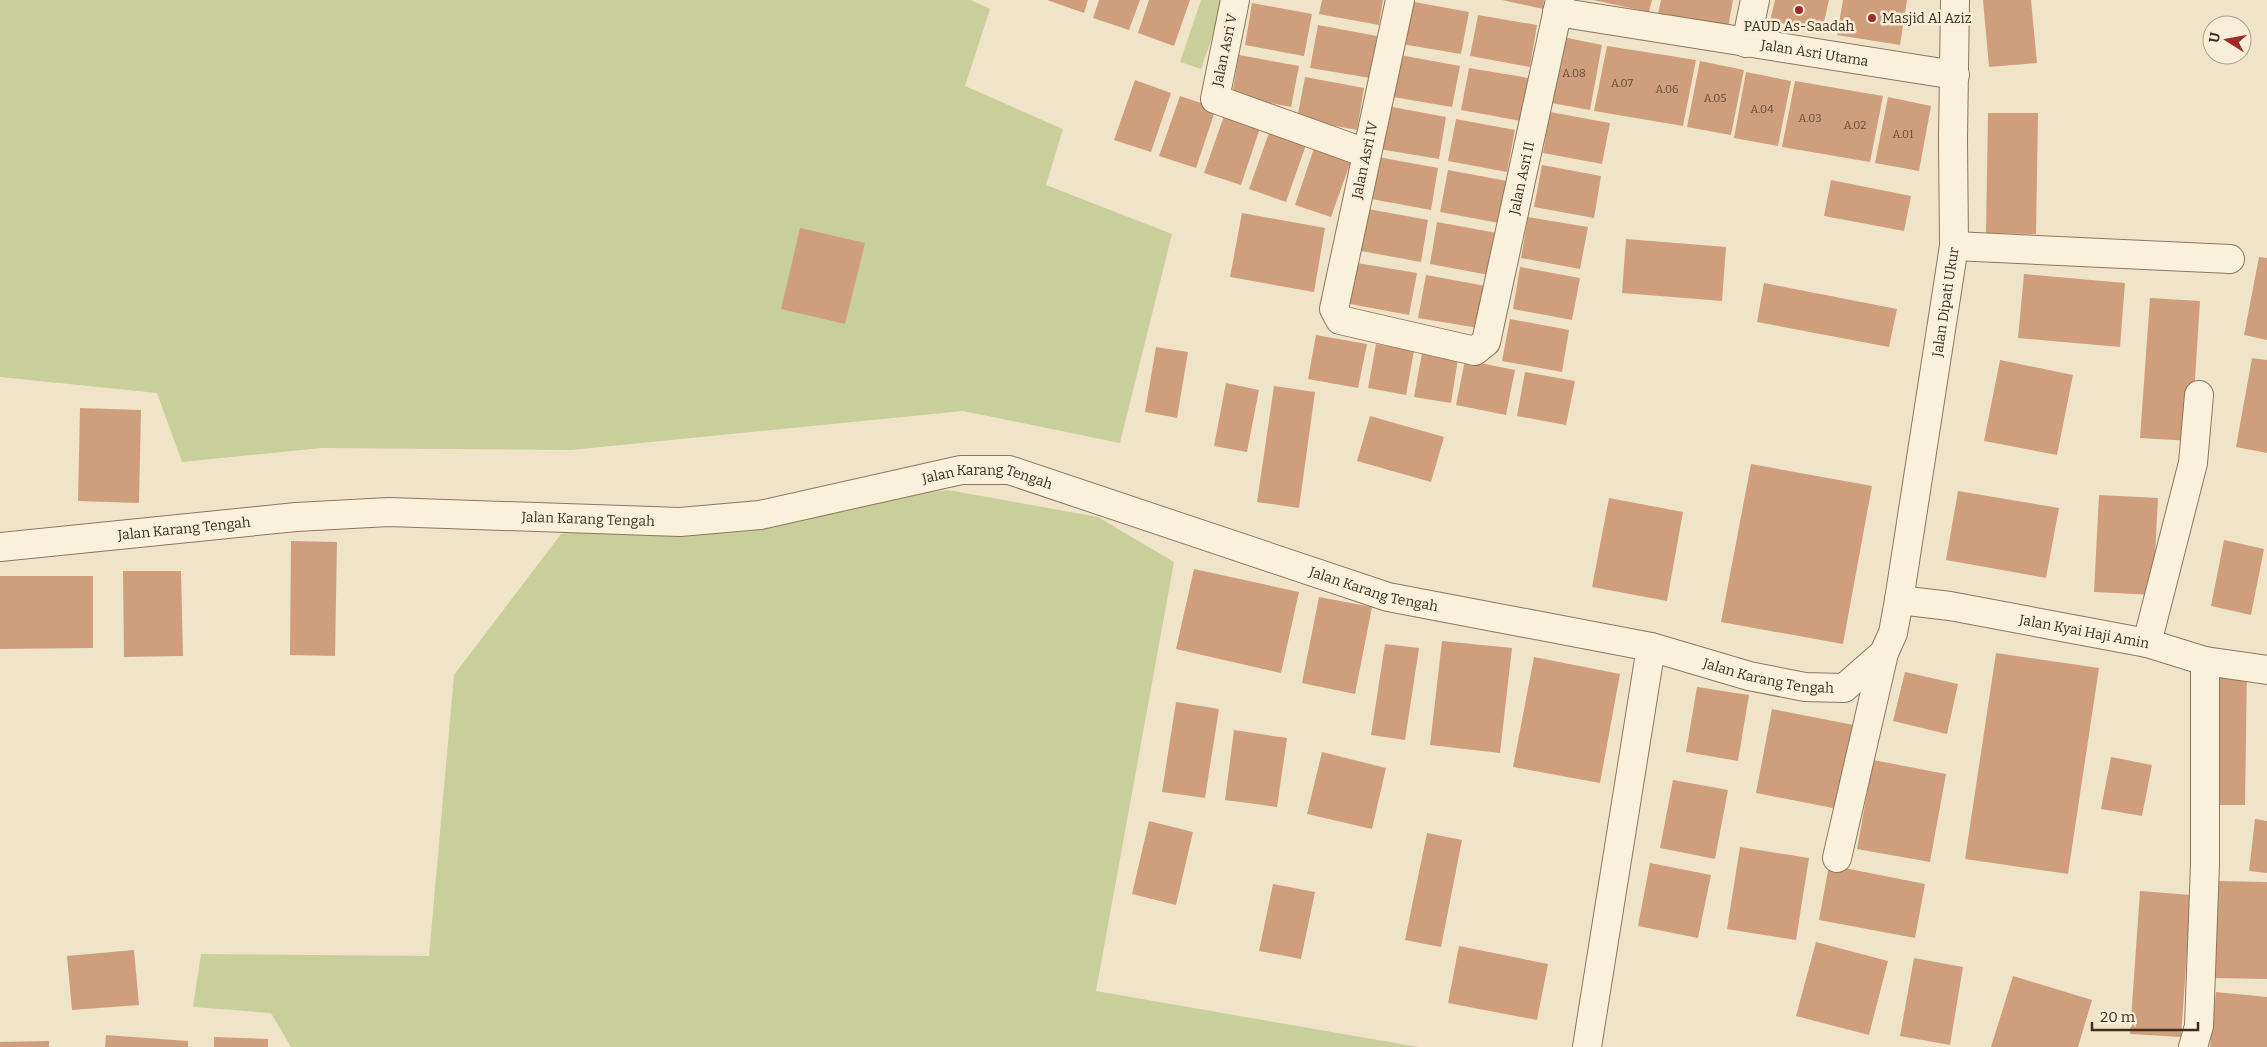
<svg xmlns="http://www.w3.org/2000/svg" width="2267" height="1047" viewBox="0 0 2267 1047" font-family="Bitter,serif">
	<style>
		.green { fill: #c9cf9b }
		.building { fill: #cf9f7d }
		.lines { fill: none; stroke-linecap: round; stroke-linejoin: round }
		.street-casing { stroke: #8d765c; stroke-width: 30 }
		.street { stroke: #faf1dc; stroke-width: 28 }
		.poi-dot { fill: #9e2a2b; stroke: #f7eed8; stroke-width: 2 }
		.labels { text-anchor: middle; dominant-baseline: central; stroke-width: 5; stroke-linejoin: round; paint-order: stroke }
		.number-label { font-size: 11px; fill: #624a37 }
		.poi-label { font-size: 14px; fill: #3d2e20; stroke: #f7eed8; text-anchor: start }
		.street-label { font-size: 14px; fill: #3d2e20; stroke: #f7eed8 }
	</style>
	<rect width="100%" height="100%" fill="#f0e4c8"/>
	<!-- green -->
	<path class="green" d="M0,0H971L990,9L965,86L1063,129L1046,185L1172,234L1120,443L963,411L571,450L322,448L182,462L157,393L0,377Z
		M1201,0H1225L1201,69L1180,62Z
		M948,490L1098,517L1174,562L1096,991L1418,1047H291L271,1013L193,1007L201,954L429,956L454,675L561,534Z"/>
	<!-- building -->
	<path class="building" d="M1047,0H1088L1084,13Z
		M1099,0H1140L1129,30L1093,18Z
		M1149,0H1190L1174,46L1138,33Z
		M1322,0H1383L1379,25L1319,14Z
		M1502,0H1544L1543,9Z
		M1593,0H1652L1649,12Z
		M1661,0H1733L1728,28L1658,14Z
		M1775,0H1829L1822,31L1770,21Z
		M1843,0H1907L1900,45L1837,35Z
		M1983,0H2031L2037,63L1989,67Z
		M1409,1L1469,12L1461,54L1402,44Z
		M1252,3L1312,14L1304,56L1245,45Z
		M1478,15L1537,25L1530,67L1470,56Z
		M1318,25L1377,36L1370,78L1310,68Z
		M1558,36L1602,45L1590,110L1546,102Z
		M1607,46L1696,60L1683,126L1594,111Z
		M1239,55L1299,66L1291,107L1232,96Z
		M1400,55L1460,66L1452,107L1393,97Z
		M1700,61L1744,70L1731,135L1687,127Z
		M1469,68L1529,78L1521,121L1461,110Z
		M1746,72L1791,81L1778,146L1734,138Z
		M1305,77L1364,88L1357,130L1297,119Z
		M1135,80L1171,93L1151,152L1114,140Z
		M1795,81L1883,96L1870,162L1782,147Z
		M1180,96L1216,108L1196,168L1159,156Z
		M1888,97L1931,106L1919,171L1875,163Z
		M1387,106L1446,117L1439,159L1379,149Z
		M1550,112L1610,123L1602,164L1543,153Z
		M1225,113L1261,125L1241,185L1204,173Z
		M1988,113H2038L2036,234L1986,233Z
		M1456,119L1515,130L1507,172L1448,161Z
		M1270,130L1307,142L1286,202L1249,189Z
		M1315,145L1352,158L1331,217L1295,205Z
		M1378,157L1438,168L1431,210L1371,199Z
		M1542,165L1601,176L1594,218L1534,207Z
		M1448,170L1507,181L1499,223L1440,212Z
		M1831,180L1911,196L1904,231L1824,216Z
		M1368,209L1428,220L1421,262L1361,251Z
		M1242,213L1325,228L1314,292L1230,277Z
		M1528,217L1588,227L1580,269L1521,258Z
		M1437,222L1497,233L1489,275L1430,264Z
		M800,228L865,243L845,324L781,309Z
		M1626,239L1726,247L1722,301L1622,293Z
		M2259,257L2267,258V340L2244,335Z
		M1357,263L1417,273L1409,315L1350,304Z
		M1520,267L1580,278L1572,320L1513,309Z
		M2024,274L2125,283L2120,347L2018,338Z
		M1426,275L1486,286L1478,328L1418,318Z
		M1764,283L1897,309L1889,347L1757,322Z
		M2150,298L2200,301L2191,441L2140,438Z
		M1510,319L1569,330L1562,372L1502,361Z
		M1316,335L1367,344L1358,388L1308,379Z
		M1376,344L1414,351L1406,395L1368,388Z
		M1156,347L1188,352L1177,418L1145,412Z
		M1422,353L1458,359L1451,403L1414,397Z
		M2252,358L2267,360V453L2236,447Z
		M1465,360L1515,370L1506,415L1456,405Z
		M2000,360L2073,375L2057,455L1984,441Z
		M1525,372L1575,381L1566,425L1517,416Z
		M1226,383L1259,390L1247,452L1214,446Z
		M1274,386L1315,392L1299,508L1257,502Z
		M80,408L141,410L139,503L78,501Z
		M1370,416L1444,437L1431,482L1357,461Z
		M1751,464L1872,486L1843,644L1721,622Z
		M1958,491L2059,508L2046,578L1946,560Z
		M2099,495L2158,498L2153,595L2094,592Z
		M1609,498L1683,512L1667,601L1592,587Z
		M2224,540L2264,549L2251,615L2211,606Z
		M291,541L337,542L335,656L290,655Z
		M1194,569L1299,592L1281,673L1176,649Z
		M123,571H181L183,656L124,657Z
		M0,576H93V648L0,649Z
		M1319,597L1372,607L1355,694L1302,683Z
		M1442,641L1512,648L1500,753L1430,745Z
		M1385,644L1419,648L1405,740L1371,735Z
		M1996,653L2099,668L2068,874L1965,859Z
		M1534,657L1620,674L1600,783L1513,767Z
		M2218,669H2247L2245,805H2216Z
		M1905,672L1958,684L1947,734L1893,721Z
		M1697,687L1749,695L1738,761L1686,752Z
		M1176,702L1219,709L1205,798L1162,792Z
		M1772,709L1859,726L1843,810L1756,793Z
		M1234,730L1287,738L1277,807L1225,800Z
		M1322,752L1386,768L1372,829L1307,814Z
		M2111,757L2152,765L2142,816L2101,809Z
		M1873,760L1946,774L1930,862L1857,849Z
		M1673,780L1728,790L1715,859L1660,848Z
		M2255,819L2267,821V873L2249,871Z
		M1149,821L1193,832L1176,905L1132,894Z
		M1427,833L1462,840L1441,947L1405,940Z
		M1740,847L1809,858L1796,940L1727,929Z
		M1650,863L1711,875L1698,938L1638,926Z
		M1829,865L1925,884L1915,938L1819,920Z
		M2217,881L2267,882V979L2214,978Z
		M1273,884L1315,892L1301,959L1259,951Z
		M2140,891L2191,895L2181,1037L2130,1034Z
		M1816,942L1888,961L1869,1035L1796,1016Z
		M1459,946L1548,964L1537,1020L1448,1003Z
		M134,950L139,1005L72,1010L67,956Z
		M1914,958L1963,967L1950,1045L1900,1036Z
		M2013,976L2092,1000L2078,1047H1991Z
		M2216,992L2267,997V1047H2210Z
		M106,1035L188,1041V1047H105Z
		M214,1037L268,1039V1047H214Z
		M49,1041V1047H0V1042Z"/>
	<g class="lines">
		<defs>
			<g id="street">
				<path d="M1235,0L1215,99L1366,153"/>
				<path id="s1" d="M1400,0L1334,309L1340,320L1475,351L1486,342L1560,0"/>
				<path id="s2" d="M1557,12L1955,75"/>
				<path d="M1746,43L1755,0"/>
				<path d="M1954,246L2230,259"/>
				<path id="s3" d="M0,547L296,517L389,512L680,522L760,515L961,470H1009L1388,597L1651,647L1749,676L1805,687L1844,688L1884,653L1893,633L1899,600L1954,246L1953,139L1955,0"/>
				<path id="s4" d="M1899,600L1950,606L2147,643L2205,661L2267,670"/>
				<path d="M2147,643L2193,463L2199,395"/>
				<path d="M1837,858L1884,653"/>
				<path d="M1587,1047L1651,647"/>
				<path d="M2193,1047L2199,1026L2205,864V661"/>
			</g>
		</defs>
		<!-- street casing -->
		<use href="#street" class="street-casing"/>
		<!-- street -->
		<use href="#street" class="street"/>
	</g>
	<!-- markers -->
	<g class="poi-dot">
		<circle cx="1799" cy="10" r="5"/>
		<circle cx="1872" cy="18" r="5"/>
	</g>
	<g class="labels">
		<!-- number labels -->
		<g class="number-label">
			<text x="1574" y="73">A.08</text>
			<text x="1622" y="83">A.07</text>
			<text x="1667" y="89">A.06</text>
			<text x="1715" y="98">A.05</text>
			<text x="1762" y="109">A.04</text>
			<text x="1810" y="118">A.03</text>
			<text x="1855" y="125">A.02</text>
			<text x="1903" y="134">A.01</text>
		</g>
		<!-- poi labels -->
		<g class="poi-label">
			<text x="1882" y="18">Masjid Al Aziz</text>
			<text x="1799" y="26" text-anchor="middle">PAUD As-Saadah</text>
		</g>
		<!-- street labels -->
		<g class="street-label">
			<text transform="translate(1225 50) rotate(-78)">Jalan Asri V</text>
			<text stroke="none"><textPath href="#s2" startOffset="261">Jalan Asri Utama</textPath></text>
			<text transform="translate(1365 160) rotate(-78)">Jalan Asri IV</text>
			<text stroke="none"><textPath href="#s1" startOffset="649">Jalan Asri II</textPath></text>
			<text stroke="none"><textPath href="#s3" startOffset="2292">Jalan Dipati Ukur</textPath></text>
			<text stroke="none"><textPath href="#s3" startOffset="995">Jalan Karang Tengah</textPath></text>
			<text stroke="none"><textPath href="#s3" startOffset="590">Jalan Karang Tengah</textPath></text>
			<text stroke="none"><textPath href="#s3" startOffset="185">Jalan Karang Tengah</textPath></text>
			<text stroke="none"><textPath href="#s3" startOffset="1400">Jalan Karang Tengah</textPath></text>
			<text stroke="none"><textPath href="#s4" startOffset="188">Jalan Kyai Haji Amin</textPath></text>
			<text stroke="none"><textPath href="#s3" startOffset="1805">Jalan Karang Tengah</textPath></text>
		</g>
	</g>
	<!-- north arrow -->
	<g transform="translate(2227 40) rotate(281)"><circle r="24" fill="#f7eed8" stroke="#ada18e"/>
	<path d="M0-4L9 19L0 12L-9 19Z" fill="#9e2a2b"/>
	<text y="-8" font-size="14" font-weight="bold" text-anchor="middle" fill="#3d2e20">U</text>
	</g>
	<!-- scale -->
	<path d="M2092 1022v8h106v-8" fill="none" stroke="#3d2e20" stroke-width="2.5"/>
	<text x="2100" y="1022" font-size="15" fill="#3d2e20" stroke="#f7eed8" stroke-width="4" paint-order="stroke">20 m</text>
</svg>
